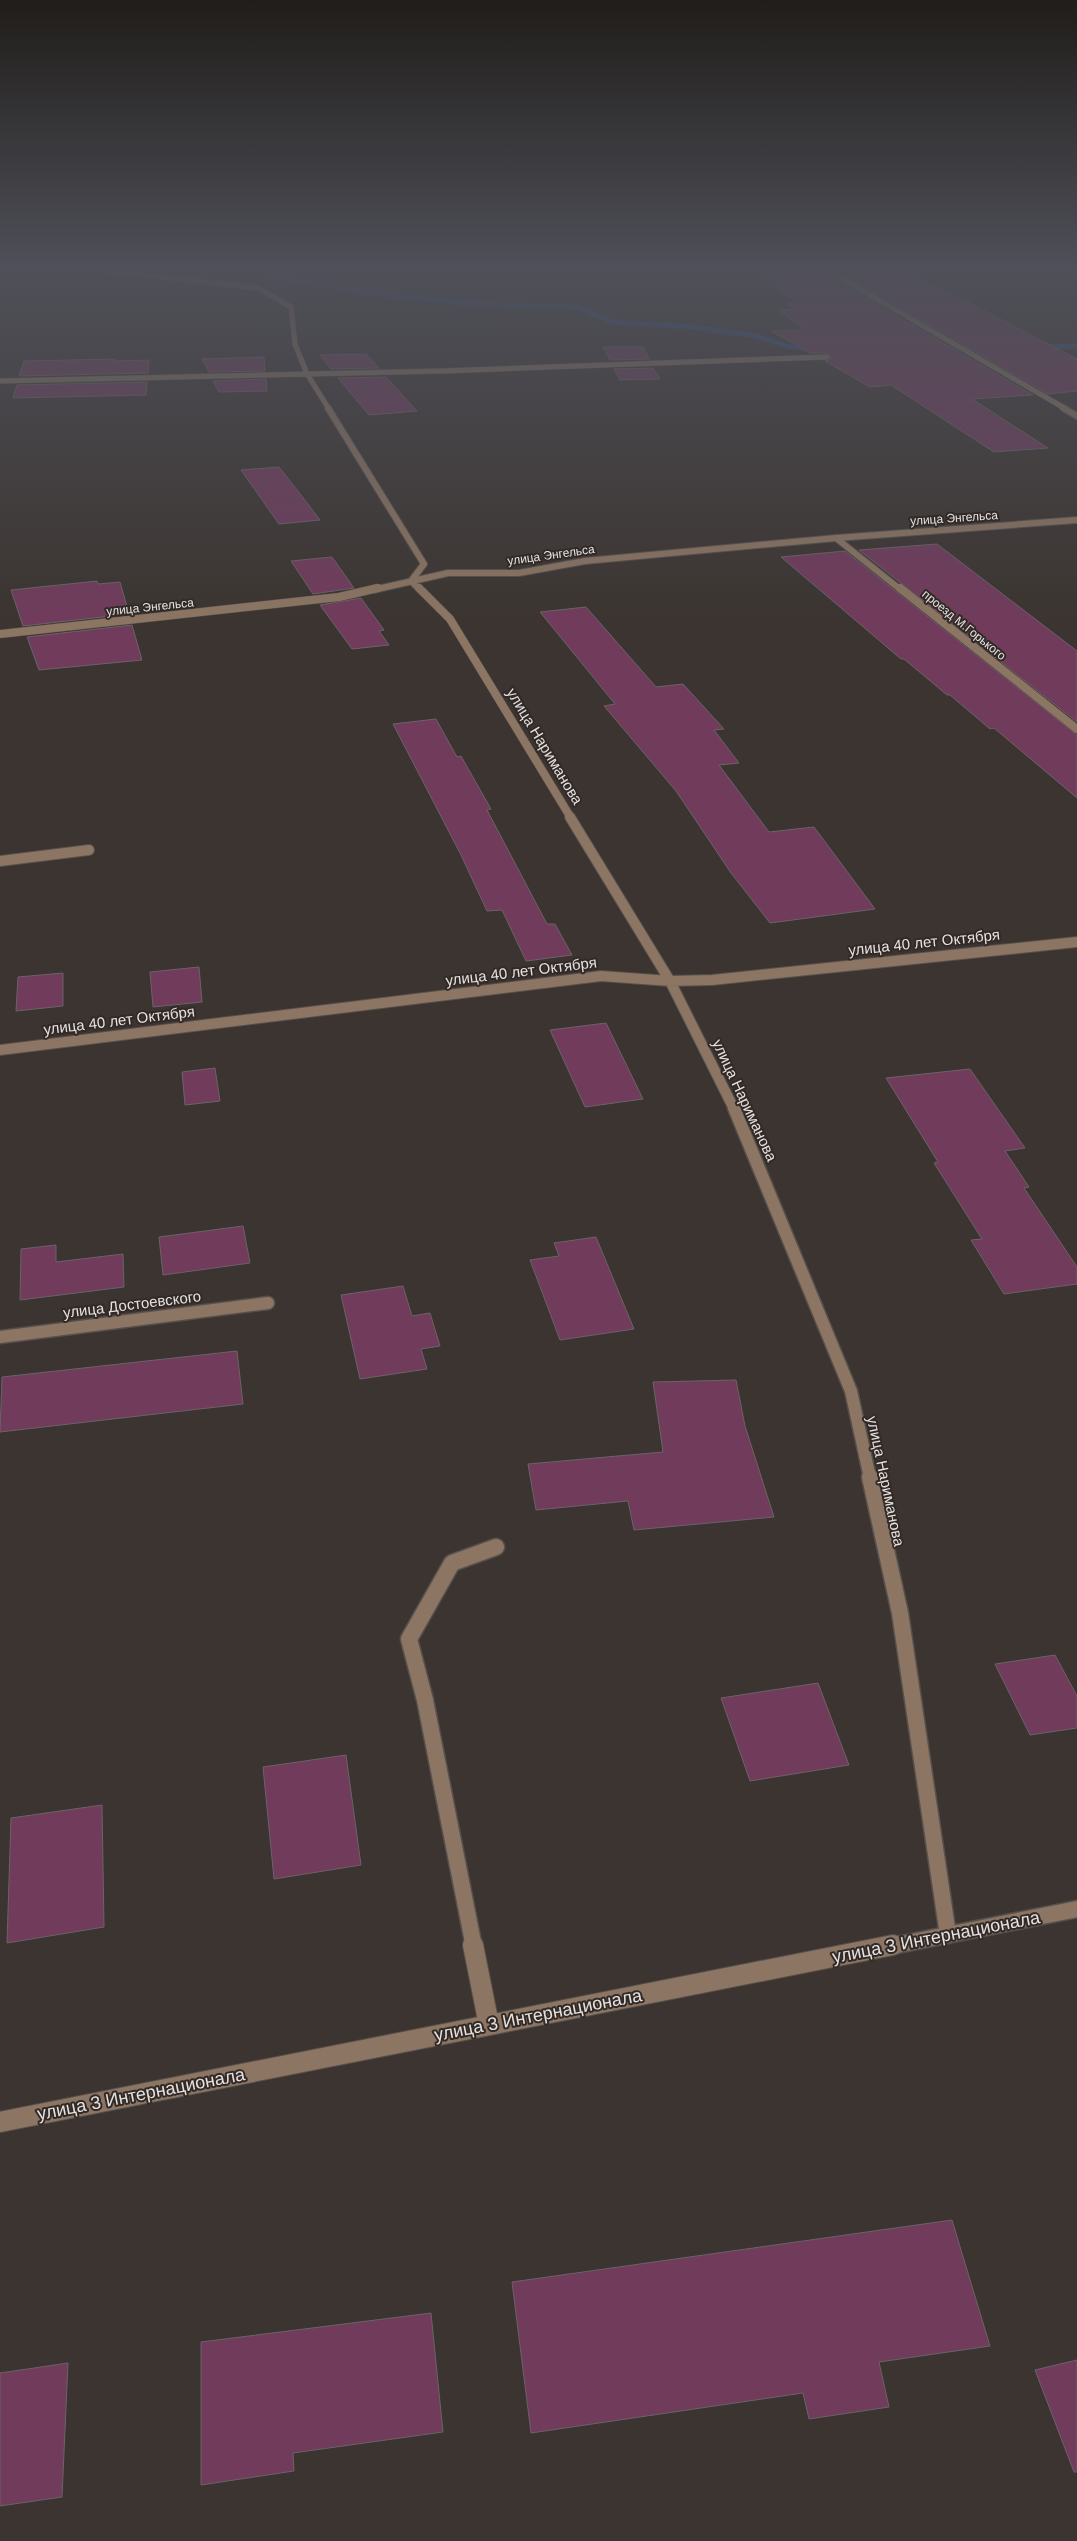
<svg xmlns="http://www.w3.org/2000/svg" width="1077" height="2541" viewBox="0 0 1077 2541" font-family="Arial,sans-serif">
	<style>
		.lines { fill: none; stroke-linecap: round; stroke-linejoin: round }
		.stream { stroke: #2d4e7d; stroke-width: 5 }
		.building { fill: #713b5c; stroke: #6b6367 }
		.minor-far6-casing { stroke: #56504c; stroke-width: 6 }
		.minor-far5-casing { stroke: #56504c; stroke-width: 8 }
		.minor-far4-casing { stroke: #56504c; stroke-width: 9 }
		.minor-far3-casing { stroke: #56504c; stroke-width: 12 }
		.minor-far2-casing { stroke: #56504c; stroke-width: 15 }
		.minor-far1-casing { stroke: #56504c; stroke-width: 19 }
		.minor-casing { stroke: #56504c; stroke-width: 22 }
		.minor-far6 { stroke: #8c7562; stroke-width: 5 }
		.minor-far5 { stroke: #8c7562; stroke-width: 6 }
		.minor-far4 { stroke: #8c7562; stroke-width: 8 }
		.minor-far3 { stroke: #8c7562; stroke-width: 10 }
		.minor-far2 { stroke: #8c7562; stroke-width: 12 }
		.minor-far1 { stroke: #8c7562; stroke-width: 16 }
		.minor { stroke: #8c7562; stroke-width: 20 }
		.labels { text-anchor: middle; dominant-baseline: central; stroke-width: 4; stroke-linejoin: round; paint-order: stroke }
		.far-street-label { font-size: 12px; fill: #e6e1df; stroke: #312a27 }
		.street-label { font-size: 15px; fill: #e6e1df; stroke: #312a27 }
		.near-street-label { font-size: 18px; fill: #e6e1df; stroke: #312a27 }
	</style>
	<rect width="100%" height="100%" fill="#3b3430"/>
	<g class="lines">
		<!-- stream -->
		<path class="stream" d="M218,267L343,289L473,304L577,307L612,322L694,327L756,336L790,347L817,348
			M1037,347L1077,346
			M937,349H987"/>
	</g>
	<!-- building -->
	<path class="building" d="M895,267L932,286H937L1077,359V391L1048,394L837,271Z
		M821,272L1033,395L972,399L1048,448L994,452L891,385L870,387L825,361L831,359L829,353H810L771,331L805,330L779,310L794,309L786,303L797,302L760,275Z
		M603,347H643L649,359L610,360Z
		M366,354L379,368L331,369L320,355Z
		M264,357L265,371L209,372L202,359Z
		M115,359L114,361L149,360L148,373L19,376L24,361Z
		M653,368L660,379L620,380L614,369Z
		M386,377L417,411L369,415L338,378Z
		M266,379L267,391L219,392L213,381Z
		M147,382L146,395L13,398L17,385Z
		M279,467L301,495L320,520L279,524L241,470Z
		M937,544L1077,651V722L859,550Z
		M845,551L1077,735V798L994,728L990,729L950,695H947L904,659H901L781,557Z
		M332,557L354,588L313,594L291,561Z
		M97,581L98,584L120,582L129,614L23,626L11,590Z
		M361,598L384,630L379,631L389,645L352,649L320,605Z
		M586,607L656,687L683,684L724,729L714,730L739,763L719,765L769,832L814,827L875,909L770,923L731,873L676,791L604,706L615,704L540,612Z
		M132,625L142,660L39,670L27,637Z
		M436,719L457,757L461,756L491,809L487,810L547,924H555L572,955L526,961L502,910L487,911L461,855L393,724Z
		M199,967L202,1002L153,1007L150,972Z
		M63,973V1006L16,1011L18,977Z
		M606,1023L643,1099L585,1107L550,1030Z
		M215,1068L220,1101L185,1105L182,1072Z
		M970,1069L1025,1148L1005,1151L1029,1187L1024,1188L1077,1267V1284L1004,1294L971,1240L982,1239L934,1163L938,1162L886,1078Z
		M243,1226L250,1263L163,1275L159,1237Z
		M596,1237L634,1329L560,1340L530,1260L559,1256L554,1243Z
		M56,1245V1262L123,1254L124,1287L20,1300L21,1249Z
		M403,1286L412,1316L430,1313L440,1346L421,1349L427,1369L360,1379L341,1295Z
		M237,1351L243,1404L0,1432L2,1377Z
		M736,1380L745,1426L774,1517L634,1530L628,1501L536,1510L528,1464L663,1452L653,1382Z
		M1055,1655L1077,1696V1728L1030,1735L995,1664Z
		M818,1683L849,1765L750,1781L721,1698Z
		M346,1755L361,1865L274,1879L263,1767Z
		M102,1805L104,1927L7,1943L11,1818Z
		M952,2220L990,2346L879,2362L889,2407L809,2419L803,2393L531,2433L512,2282Z
		M431,2313L443,2432L293,2453L294,2471L201,2485V2342Z
		M1077,2360V2472H1074L1035,2370Z
		M68,2363L62,2497L0,2506V2373Z"/>
	<g class="lines">
		<defs>
			<path id="minor-far6" d="M76,267L258,288L291,307L295,344L307,374L329,409
				M822,267L1066,409
				M0,381L441,371L827,357"/>
			<path id="minor-far5" d="M328,408L424,564L411,581L420,590
				M1063,408L1077,416
				M836,538L901,590
				M373,590L448,573H519L585,561L836,538L1077,520"/>
			<path id="minor-far4" d="M419,588L450,619L571,818
				M900,588L1077,729
				M0,634L339,597L378,588"/>
			<path id="minor-far3" d="M570,817L670,981L734,1109
				M0,861L89,850
				M0,1050L601,976L670,981L712,980L1077,942"/>
			<path id="minor-far2" d="M734,1108L851,1391L870,1478
				M0,1337L268,1303"/>
			<path id="minor-far1" d="M870,1477L900,1613L948,1935
				M474,1947L425,1700L409,1639L452,1563L496,1547
				M887,1947L1077,1909"/>
			<path id="minor" d="M473,1945L489,2025
				M0,2122L893,1945"/>
		</defs>
		<!-- minor-far6 casing -->
		<use href="#minor-far6" class="minor-far6-casing"/>
		<!-- minor-far5 casing -->
		<use href="#minor-far5" class="minor-far5-casing"/>
		<!-- minor-far4 casing -->
		<use href="#minor-far4" class="minor-far4-casing"/>
		<!-- minor-far3 casing -->
		<use href="#minor-far3" class="minor-far3-casing"/>
		<!-- minor-far2 casing -->
		<use href="#minor-far2" class="minor-far2-casing"/>
		<!-- minor-far1 casing -->
		<use href="#minor-far1" class="minor-far1-casing"/>
		<!-- minor casing -->
		<use href="#minor" class="minor-casing"/>
		<!-- minor-far6 -->
		<use href="#minor-far6" class="minor-far6"/>
		<!-- minor-far5 -->
		<use href="#minor-far5" class="minor-far5"/>
		<!-- minor-far4 -->
		<use href="#minor-far4" class="minor-far4"/>
		<!-- minor-far3 -->
		<use href="#minor-far3" class="minor-far3"/>
		<!-- minor-far2 -->
		<use href="#minor-far2" class="minor-far2"/>
		<!-- minor-far1 -->
		<use href="#minor-far1" class="minor-far1"/>
		<!-- minor -->
		<use href="#minor" class="minor"/>
	</g>
	<!-- sky -->
	<linearGradient id="sky" x2="0" y2="1"><stop stop-color="#201d1a"/><stop offset="0.43" stop-color="#4f5059"/><stop offset="1" stop-color="#4f5059" stop-opacity="0"/></linearGradient>
	<rect width="1077" height="623" fill="url(#sky)"/>
	<g class="labels">
		<!-- far-street labels -->
		<g class="far-street-label">
			<text transform="translate(954 518) rotate(-4)">улица Энгельса</text>
			<text transform="translate(551 555) rotate(-8)">улица Энгельса</text>
			<text transform="translate(150 607) rotate(-6)">улица Энгельса</text>
			<text transform="translate(964 625) rotate(39)">проезд М.Горького</text>
		</g>
		<!-- street labels -->
		<g class="street-label">
			<text transform="translate(545 746) rotate(59)">улица Нариманова</text>
			<text transform="translate(924 942) rotate(-6)">улица 40 лет Октября</text>
			<text transform="translate(521 971) rotate(-7)">улица 40 лет Октября</text>
			<text transform="translate(119 1020) rotate(-7)">улица 40 лет Октября</text>
			<text transform="translate(745 1100) rotate(65)">улица Нариманова</text>
			<text transform="translate(132 1304) rotate(-7)">улица Достоевского</text>
			<text transform="translate(886 1481) rotate(78)">улица Нариманова</text>
		</g>
		<!-- near-street labels -->
		<g class="near-street-label">
			<text transform="translate(936 1937) rotate(-11)">улица 3 Интернационала</text>
			<text transform="translate(538 2015) rotate(-11)">улица 3 Интернационала</text>
			<text transform="translate(141 2094) rotate(-11)">улица 3 Интернационала</text>
		</g>
	</g>
</svg>
